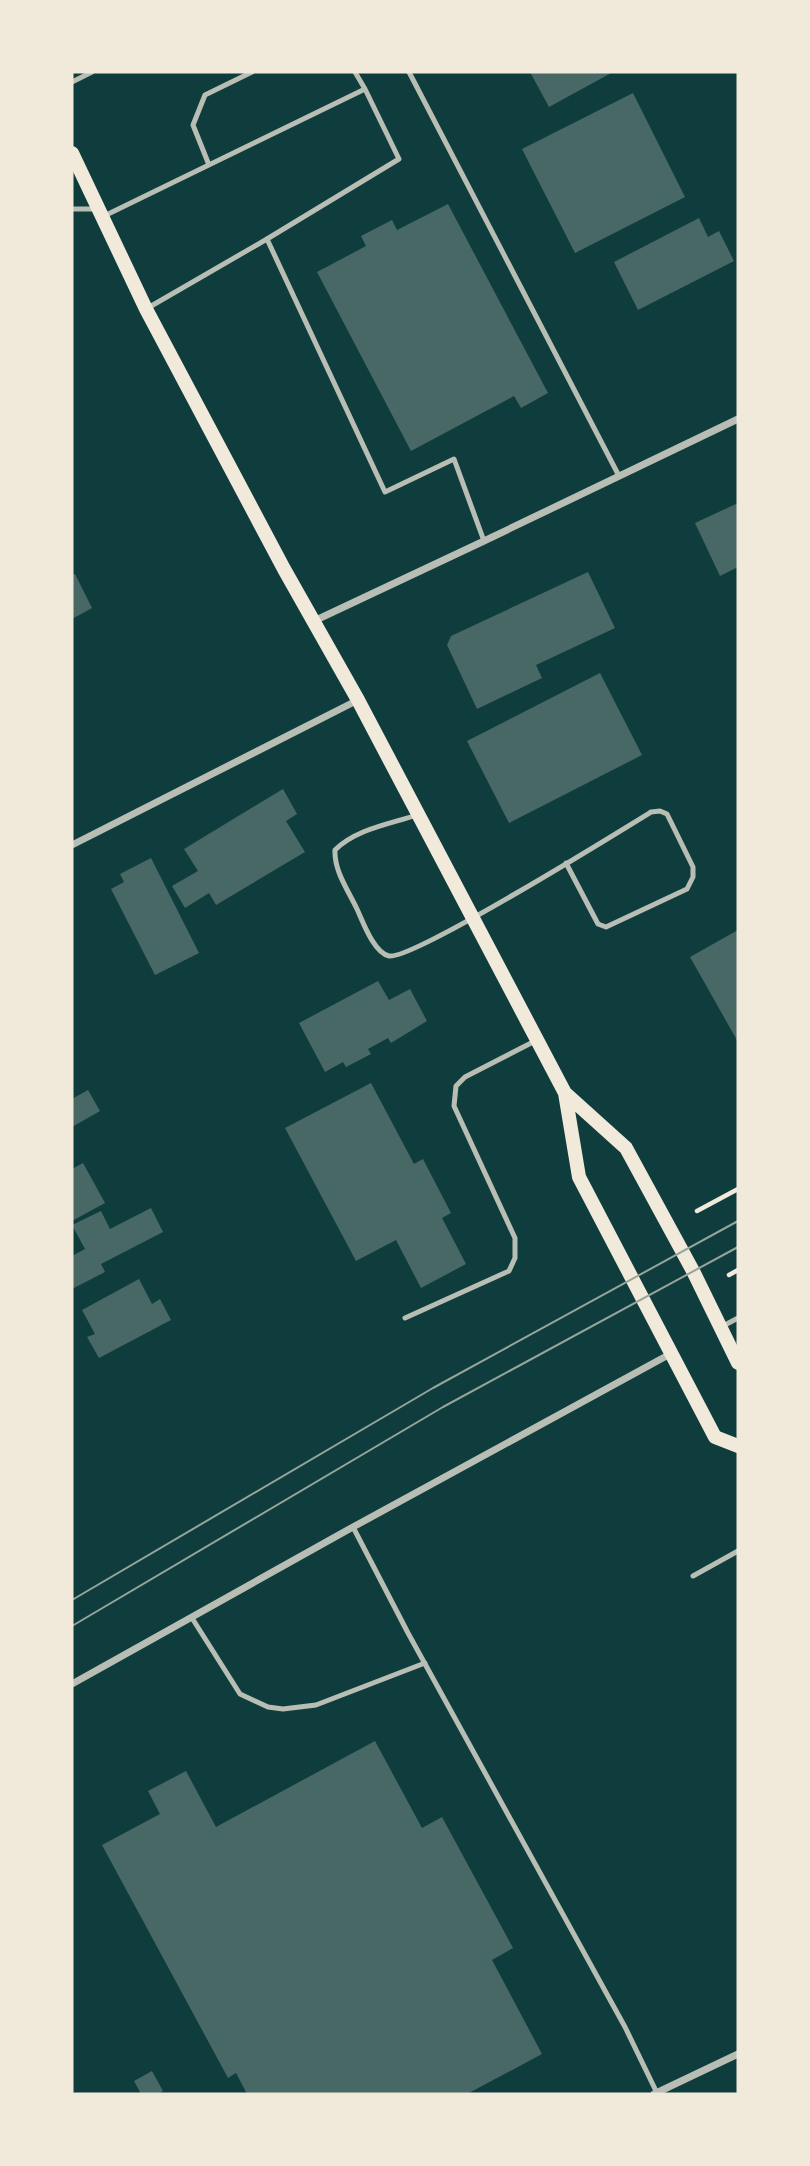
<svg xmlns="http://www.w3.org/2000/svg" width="810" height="2166" viewBox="0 0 810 2166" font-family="Karla,sans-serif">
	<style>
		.building { fill: #486865 }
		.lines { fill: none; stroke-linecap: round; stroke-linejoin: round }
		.path { stroke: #f1e9da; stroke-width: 4.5 }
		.service { stroke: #b8beb3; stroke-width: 5 }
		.minor { stroke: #b8beb3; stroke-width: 7 }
		.secondary { stroke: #f1e9da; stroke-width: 14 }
		.tram { stroke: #97a49c; stroke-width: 2 }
	</style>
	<rect width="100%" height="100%" fill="#0f3d3e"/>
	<!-- building -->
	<path class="building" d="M530,72H613L549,107Z
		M633,93L685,197L575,253L522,149Z
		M448,204L548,393L521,408L514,396L411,451L317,272L366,246L361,236L392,220L397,230Z
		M699,218L708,237L719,231L734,261L638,310L614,262Z
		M738,503V567L720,576L695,523Z
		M588,572L615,628L536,665L542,678L477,709L447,645L451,636Z
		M75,574L92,608L72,619V575Z
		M600,673L642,755L509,823L467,741Z
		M283,789L297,814L286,821L305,852L216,905L209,893L185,908L172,886L198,871L184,849Z
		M151,858L199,953L155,975L111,889L124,882L120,874Z
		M738,930V1042L690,957Z
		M378,981L389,1000L410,989L427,1021L391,1043L388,1038L368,1049L371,1054L346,1067L343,1062L325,1072L299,1023Z
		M371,1083L414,1164L423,1159L451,1213L442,1218L466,1264L421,1288L396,1240L356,1261L285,1128Z
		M88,1090L100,1111L72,1127V1099Z
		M83,1163L105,1203L72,1221V1169Z
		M151,1208L163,1232L101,1264L105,1272L72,1289V1256L85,1249L72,1225L101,1211L110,1229Z
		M139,1279L152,1304L160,1299L171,1320L99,1358L87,1337L95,1334L82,1310Z
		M375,1741L422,1828L442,1817L513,1948L492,1960L542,2054L467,2094H247L236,2073L228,2078L102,1845L160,1814L148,1791L186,1771L216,1827Z
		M152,2071L163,2091L158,2094H141L134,2081Z"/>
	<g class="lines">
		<!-- path -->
		<path class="path" d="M697,1211L738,1189
			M729,1275L738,1270"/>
		<!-- service -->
		<path class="service" d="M409,72L619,476
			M72,82L92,72
			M209,165L193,125L205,95L252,72
			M72,209H97
			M102,217L365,89
			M267,239L399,159L365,89L355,72
			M146,309L267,239L385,492L454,459L484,541
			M417,815C390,824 356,829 335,850C334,871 348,890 357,909C363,922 374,953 389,956C412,960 617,833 651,812L660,811L667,814L693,867V877L687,889L606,927L598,924L566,863
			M405,1318L509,1271L515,1258V1238L454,1106L456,1086L465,1077L537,1040
			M723,1326L738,1318
			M353,1527L408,1633L625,2027L657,2093
			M693,1576L738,1551
			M192,1618L240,1694L268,1707L283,1709L316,1705L425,1663"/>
		<!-- minor -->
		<path class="minor" d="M314,621L484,541L738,419
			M72,845L358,700
			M72,1684L353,1527L672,1353
			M654,2094L738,2054"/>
		<!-- secondary -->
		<path class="secondary" d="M72,153L146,309L284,569L358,700L565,1093L579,1177L715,1437L738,1446
			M565,1093L626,1148L693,1271L738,1363"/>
		<!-- tram -->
		<path class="tram" d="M72,1600L433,1388L738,1221
			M72,1626L443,1407L738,1247"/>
	</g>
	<!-- border -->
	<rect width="810" height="2166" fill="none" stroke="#f1e9da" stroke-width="147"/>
</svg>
